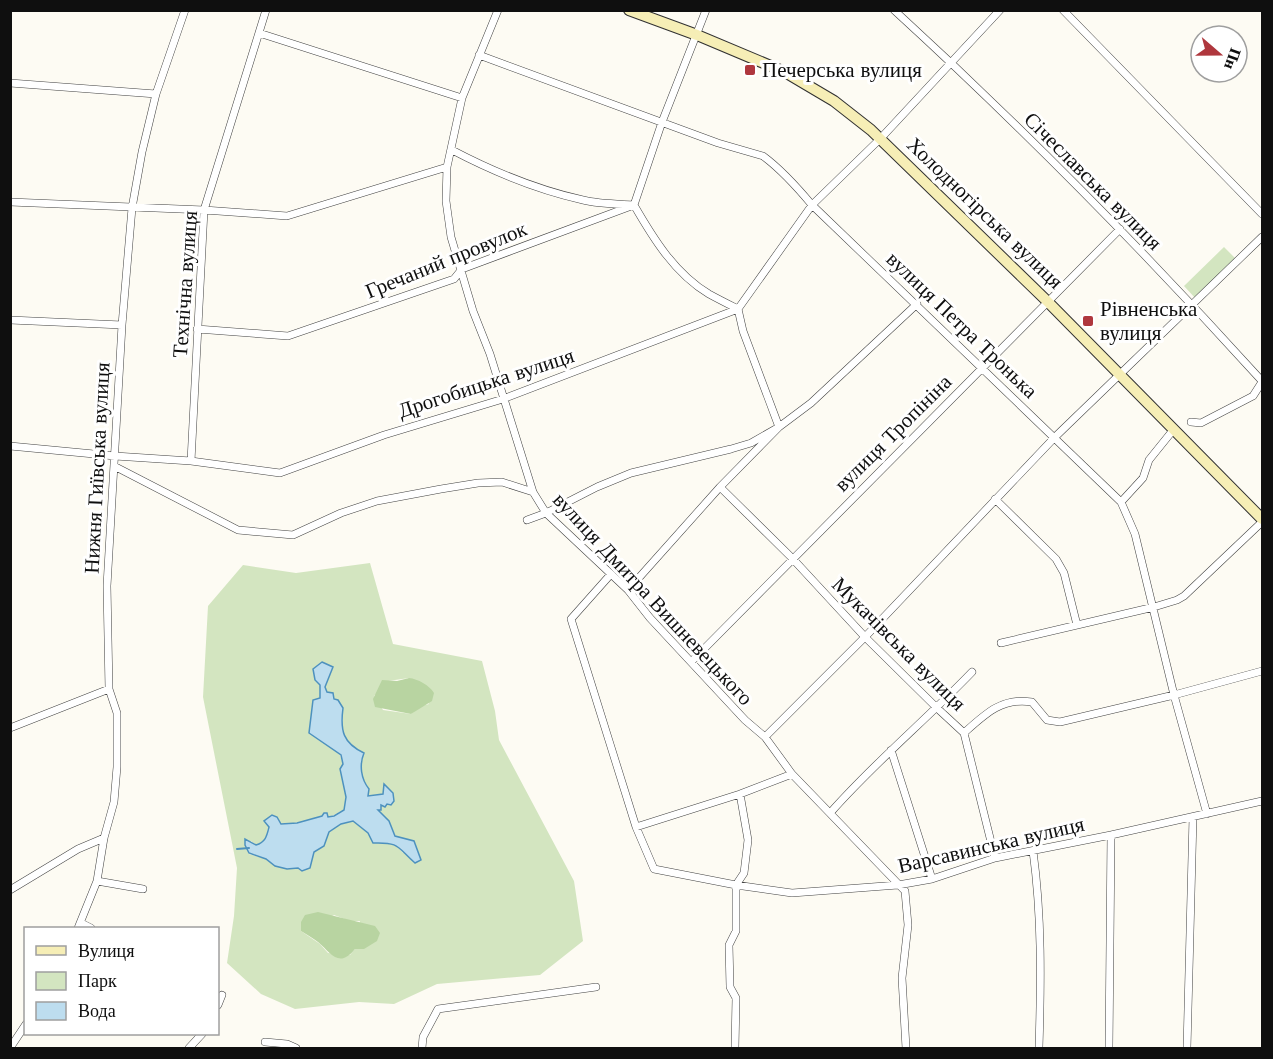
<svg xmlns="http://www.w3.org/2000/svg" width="1273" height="1059" viewBox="0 0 1273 1059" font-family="'Libre Baskerville',serif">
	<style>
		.green { fill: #d3e5c0; fill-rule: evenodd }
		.forest { fill: #b8d4a1 }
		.water { fill: #bdddef; stroke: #4d91be; stroke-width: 1.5 }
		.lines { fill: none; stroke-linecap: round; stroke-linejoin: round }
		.stream { stroke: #4d91be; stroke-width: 2 }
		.minor-casing { stroke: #424242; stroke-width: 8 }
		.secondary-casing { stroke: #313131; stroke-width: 12 }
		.minor { stroke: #fff; stroke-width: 7 }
		.secondary { stroke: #f6eeb6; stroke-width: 10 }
		.poi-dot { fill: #af373d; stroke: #fff; stroke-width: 2 }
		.labels { text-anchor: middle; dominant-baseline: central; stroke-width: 6; stroke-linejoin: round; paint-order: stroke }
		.poi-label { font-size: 21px; fill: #0f0f0f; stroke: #fff; text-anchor: start }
		.street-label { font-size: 21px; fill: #0f0f0f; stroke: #fff }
	</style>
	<rect width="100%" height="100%" fill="#fdfbf3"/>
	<!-- green -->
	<path class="green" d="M1224,247L1236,259L1196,299L1184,286Z
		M370,563L393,644L482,661L495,711L499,740L574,881L583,941L540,975L437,984L394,1004L359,1002L295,1009L261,994L227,963L234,916L237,868L203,697L208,606L243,565L296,573ZM322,662L333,668L325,686L327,692L343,708V736L362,758V780L369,788L367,796L383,794V789L385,806L381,805L377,809L389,821L403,853C396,842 386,843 374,843L368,833L353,821L341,824L329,832L324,846L314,852L312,860L298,868L275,866L266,859L249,854L248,848L251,841L256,845C272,840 265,825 272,815L277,817L281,824C298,823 315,820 331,816C336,815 339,811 344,810L346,797L340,769L343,764L320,698ZM409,678L429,704L421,706L411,714L383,710L374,696L388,681ZM334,915L350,921H360L355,949L350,955L328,953L320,944L301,931Z"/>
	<!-- forest -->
	<path class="forest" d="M409,678C418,679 429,685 434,693L432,701L411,714L375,707L373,699L382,680L397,681Z
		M318,912L375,926L380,933L377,941L364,949H355C339,969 331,953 318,942C313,938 307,935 301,931V922L305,915Z"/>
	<!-- water -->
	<path class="water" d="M322,662L333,667L325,687L327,692L333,693L334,699L338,700L343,708C340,731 343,743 364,753C359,765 361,779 369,789L368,796L383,794L384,784L393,793L394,801L391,805L387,804L385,807L381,805V810H378L389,821L395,836L414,841L421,860L415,863C397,847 400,842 373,843L368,833L353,821L341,824L329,832L324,846L314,852L310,868L302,871L298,868L287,869L275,866L266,859L249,853L245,845V839L256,845C266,842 267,835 269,827L264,821L272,815L277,817L281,824L297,823L322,816L324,813H327L328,817L334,816L344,810L346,797L340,769L343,764L341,755L309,733L313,700L320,698V685L315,680L313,669Z"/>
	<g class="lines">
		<!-- stream -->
		<path class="stream" d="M237,849L249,848"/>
		<defs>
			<path id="minor" d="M498,10L462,98L447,167L446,201L451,237L473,311L490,354L533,492L546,513L628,590L650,618L745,720L765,737L792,774L905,891L908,925L902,978L906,1048
				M894,10C1023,128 1145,252 1262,381
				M1063,10L1262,214
				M259,33L462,98
				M479,55L718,143L763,156C782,170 797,187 812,205L1121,502L1135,534L1174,695L1207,814
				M10,83L156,94
				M452,150C492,171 538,190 583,200C599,204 617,204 634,205C653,238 675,274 709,294C718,299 728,304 738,309L743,331L779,427L751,443L731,449L631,473L597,487L546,513L527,520
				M10,202L204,210L287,216L447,167
				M10,320L122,325
				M197,329L288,336L454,279L462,269L634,205L662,122L706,10
				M1191,422L1201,423L1253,396L1262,382
				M10,446L115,456L191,461L280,473L384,435L503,399L738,309L812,205L881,138L1000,10
				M191,461L204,210L266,10
				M114,466L238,530L293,535L341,513L377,501L441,489L478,483L502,482L533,492
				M720,487L792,558L865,637L937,708L964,733L995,858
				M995,499L1056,559L1064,573L1077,625
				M1121,502L1143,478L1149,460L1174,429
				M611,574L571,619L636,827L654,869L736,885L792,893L898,885L932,879L995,858L1111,835L1262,801
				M628,590L720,487L779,427L811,403L917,304
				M1001,643L1154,607L1177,600L1184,596L1262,522
				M691,662L1120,229
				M10,728L109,689
				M964,733C985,714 1002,697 1032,702L1047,720L1060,722L1174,695L1262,671
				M765,737L865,637L1055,437L1262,237
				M891,750L932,879
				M831,812C875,762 926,720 972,672
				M636,827L740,794L792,774
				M1033,851C1042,917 1041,982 1039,1048
				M97,881L143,889
				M10,890L78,849L104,838
				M81,923L91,928
				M78,928L97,881L104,838L114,802L117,767V713L109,689L107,586L122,325L132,208L142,152L156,94L185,10
				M218,1005L222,995
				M265,1042L287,1044L296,1048
				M12,1048H10L26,1024
				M189,1048L202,1034
				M422,1048L423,1037L438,1009L596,987
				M735,1048L736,998L730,987L729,945L736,931V885L744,873L748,840L740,794
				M1109,1048L1111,835
				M1187,1048L1193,817"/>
			<path id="secondary" d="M629,10L697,35L785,72L834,101L871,130L1048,302L1262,519"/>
		</defs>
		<!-- minor casing -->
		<use href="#minor" class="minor-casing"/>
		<!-- secondary casing -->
		<use href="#secondary" class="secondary-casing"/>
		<!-- minor -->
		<use href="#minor" class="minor"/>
		<!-- secondary -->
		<use href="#secondary" class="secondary"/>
	</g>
	<!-- markers -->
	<g class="poi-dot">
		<rect x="744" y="64" width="12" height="12" rx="3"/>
		<rect x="1082" y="315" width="12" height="12" rx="3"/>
	</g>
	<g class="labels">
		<!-- poi labels -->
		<g class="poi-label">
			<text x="762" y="70">Печерська вулиця</text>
			<text x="1100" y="309">Рівненська<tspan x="1100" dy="24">вулиця</tspan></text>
		</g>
		<!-- street labels -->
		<g class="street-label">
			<text transform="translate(1093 181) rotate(45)">Січеславська вулиця</text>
			<text transform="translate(985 213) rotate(44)">Холодногірська вулиця</text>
			<text transform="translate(446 260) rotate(-22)">Гречаний провулок</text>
			<text transform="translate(185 284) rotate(-86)">Технічна вулиця</text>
			<text transform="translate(962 325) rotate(44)">вулиця Петра Тронька</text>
			<text transform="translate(486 383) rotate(-18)">Дрогобицька вулиця</text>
			<text transform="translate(893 433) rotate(-45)">вулиця Тропініна</text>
			<text transform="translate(97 468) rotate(-87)">Нижня Гиївська вулиця</text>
			<text transform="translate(653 599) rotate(47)">вулиця Дмитра Вишневецького</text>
			<text transform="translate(899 644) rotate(45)">Мукачівська вулиця</text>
			<text transform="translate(991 845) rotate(-13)">Варсавинська вулиця</text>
		</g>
	</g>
	<!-- border -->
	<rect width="1273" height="1059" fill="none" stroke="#0f0f0f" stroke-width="24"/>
	<!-- legend -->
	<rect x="24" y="927" width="195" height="108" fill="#ffffff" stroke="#9f9f9f" stroke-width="1.5"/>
	<rect x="36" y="946" width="30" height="9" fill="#f6eeb6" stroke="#9f9f9f" stroke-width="1.5"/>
	<text x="78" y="957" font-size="18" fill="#0f0f0f">Вулиця</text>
	<rect x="36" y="972" width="30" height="18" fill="#d3e5c0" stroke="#9f9f9f" stroke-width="1.5"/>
	<text x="78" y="987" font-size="18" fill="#0f0f0f">Парк</text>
	<rect x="36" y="1002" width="30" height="18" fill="#bdddef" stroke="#9f9f9f" stroke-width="1.5"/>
	<text x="78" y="1017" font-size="18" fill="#0f0f0f">Вода</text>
	<!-- north arrow -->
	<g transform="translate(1219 54) rotate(110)"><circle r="28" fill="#ffffff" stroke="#9f9f9f" stroke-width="1.5"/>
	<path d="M0-4.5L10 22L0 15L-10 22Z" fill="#af373d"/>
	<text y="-9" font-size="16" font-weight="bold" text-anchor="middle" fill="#0f0f0f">Пн</text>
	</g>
</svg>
